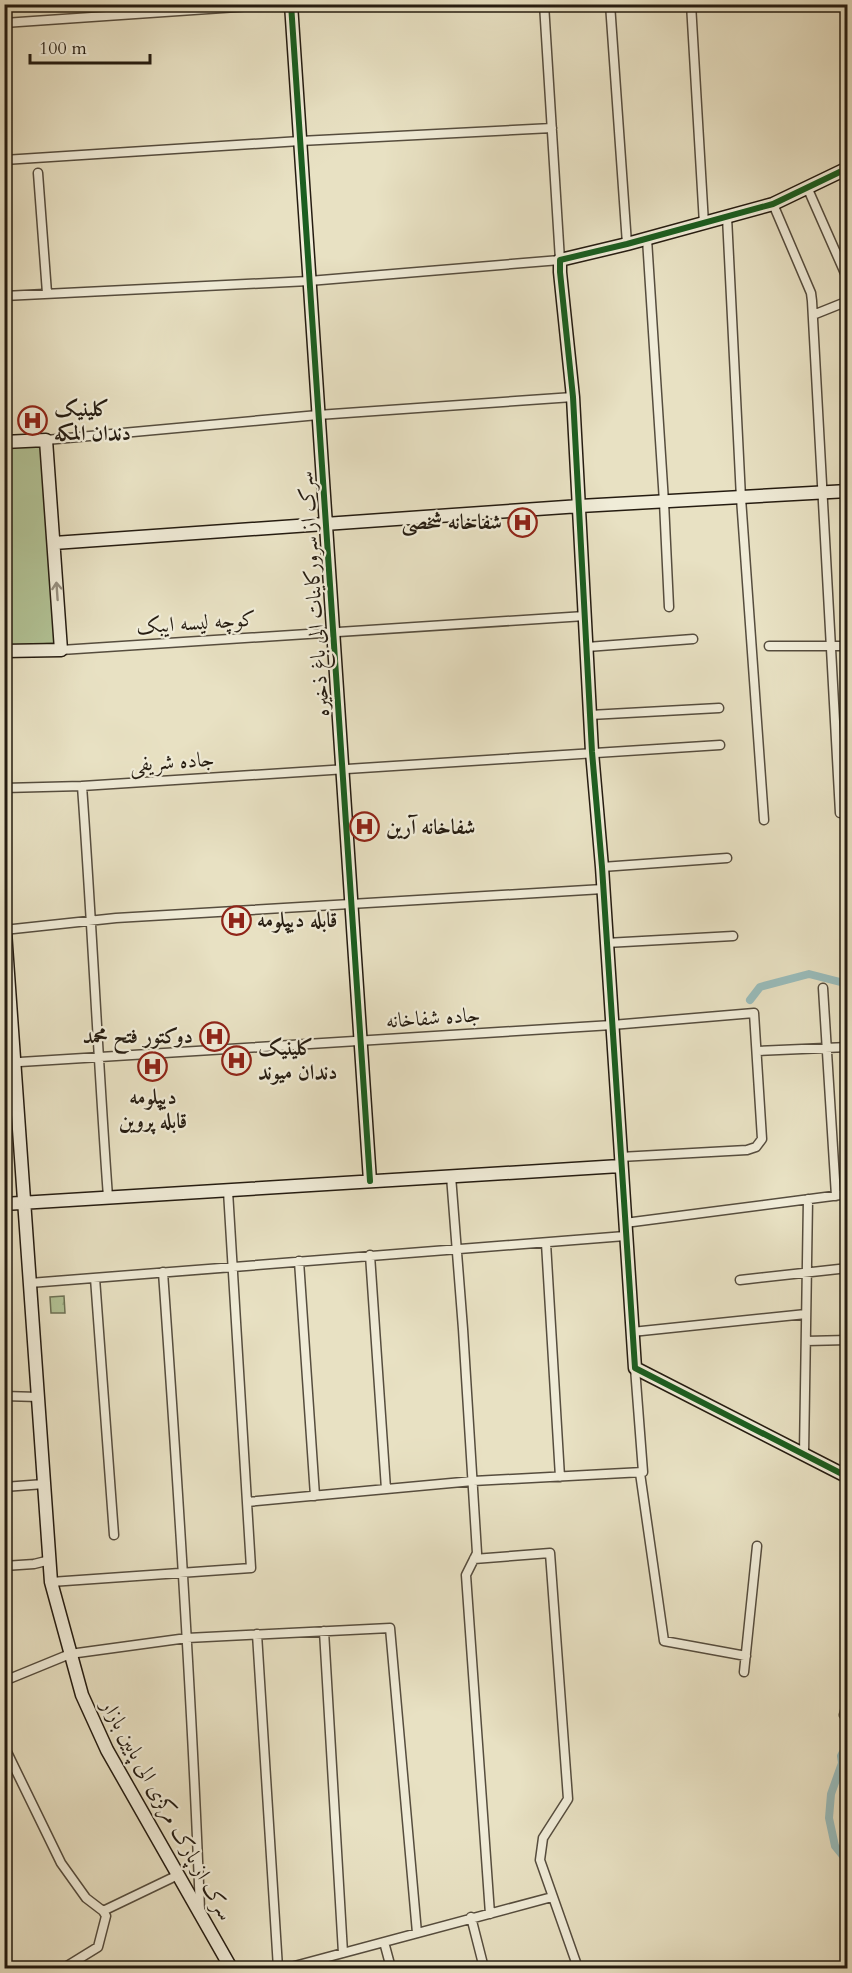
<svg xmlns="http://www.w3.org/2000/svg" width="852" height="1973" viewBox="0 0 852 1973" font-family="Cardo,Amiri,serif">
	<style>
		.forest { fill: url(#forest-crowns); stroke: #6c7054; stroke-width: 1.5 }
		.green { fill: #b2c396; stroke: #6c7054; stroke-width: 1.5 }
		.lines { fill: none; stroke-linecap: round; stroke-linejoin: round }
		.canal { stroke: #99bcbb; stroke-width: 8 }
		.street-casing { stroke: #564d3e; stroke-width: 11 }
		.secondary-casing { stroke: #251c11; stroke-width: 15 }
		.street { stroke: #f0ecd8; stroke-width: 8 }
		.secondary { stroke: #f0ecd8; stroke-width: 12 }
		.cycleway-casing { stroke: #f0ecd8; stroke-width: 10 }
		.cycleway { stroke: #1b5e20; stroke-width: 6 }
		.oneway { stroke: #958e7e }
		.labels { text-anchor: middle; dominant-baseline: central; stroke-width: 4.5; stroke-linejoin: round; paint-order: stroke }
		.poi-label { font-size: 21px; font-weight: bold; fill: #251c11; stroke: #f0ecd8; text-anchor: start }
		.street-label { font-size: 21px; fill: #251c11; stroke: #f0ecd8 }
	</style>
	<defs>
		<pattern id="forest-crowns" width="20" height="18" patternUnits="userSpaceOnUse" patternTransform="scale(1.5)"><rect width="20" height="18" fill="#b2c396"/><path d="M2 6a3 3 0 1 1 6 0M12 15a3 3 0 1 1 6 0" fill="none" stroke="#99a780"/></pattern>
	</defs>
	<rect width="100%" height="100%" fill="#e8e1c3"/>
	<filter id="stains"><feTurbulence type="fractalNoise" baseFrequency=".00333" numOctaves="4"/><feColorMatrix values="0 0 0 0 .2 0 0 0 0 .09 0 0 0 0 .02 0 0 0 .5 -.17"/></filter>
	<radialGradient id="worn" r=".72"><stop offset=".6" stop-color="#630" stop-opacity="0"/><stop offset="1" stop-color="#630" stop-opacity=".3"/></radialGradient>
	<!-- forest -->
	<path class="forest" d="M64,1296L65,1313H51L50,1297Z"/>
	<!-- green -->
	<path class="green" d="M45,443L57,643L5,646V445Z"/>
	<g class="lines">
		<!-- canal -->
		<path class="canal" d="M750,1000L760,987L809,974L848,984
			M848,1743L841,1756L842,1763L831,1794L829,1818L835,1846L848,1862"/>
		<defs>
			<path id="street" d="M610,4L627,244
				M691,4L704,224
				M4,23L280,4
				M4,160L300,141L552,128
				M38,173L47,293
				M807,187L848,280
				M773,204L811,293L812,301L840,813
				M727,217L741,498L764,820
				M647,239L664,502L669,607
				M4,296L309,281L560,260L544,4
				M813,315L848,301
				M46,440L318,415L573,397
				M769,646H848
				M587,647L693,639
				M61,650L585,616
				M590,715L719,708
				M82,786C92,923 98,1060 108,1197
				M4,788L82,786L720,745
				M602,867L727,858
				M4,930L116,918L603,889
				M606,943L733,936
				M823,988L836,1196
				M758,1051L848,1047
				M4,1063L612,1025L754,1013L762,1139L756,1147L747,1150L620,1157
				M451,1176L463,1329L477,1553L466,1575L490,1914
				M625,1223L848,1194
				M546,1243L560,1477
				M370,1255L386,1489
				M299,1261L315,1496
				M163,1272C178,1485 192,1697 200,1910
				M95,1278L114,1535
				M740,1280L848,1268
				M30,1283L625,1236
				M632,1332L806,1314
				M806,1341L848,1340
				M4,1396L38,1397
				M804,1454L808,1199
				M640,1473L664,1641L746,1656
				M4,1487L44,1484
				M247,1502L473,1481L643,1472L635,1368
				M474,1559L550,1553L568,1799L543,1838L540,1860L578,1968
				M4,1566L34,1564L50,1560
				M51,1582L251,1568L228,1191
				M324,1631L343,1953
				M257,1634L278,1968
				M744,1672L757,1546
				M4,1681L70,1654L187,1638L390,1628L417,1933
				M844,1715L848,1700
				M4,1746L61,1863L86,1898L103,1911L106,1916L98,1947L64,1968
				M103,1911L178,1875
				M471,1917L484,1968
				M384,1942L391,1968
				M287,1968L552,1897"/>
			<path id="secondary" d="M291,4L370,1181
				M848,168L773,204L627,244L560,260V272L573,397L592,752L602,867L635,1368L848,1477
				M4,442L46,440L61,650L4,651
				M54,543L580,506L848,491
				M4,917L51,1582L82,1695L107,1750L231,1968
				M4,1204L620,1166"/>
		</defs>
		<!-- street casing -->
		<use href="#street" class="street-casing"/>
		<!-- secondary casing -->
		<use href="#secondary" class="secondary-casing"/>
		<!-- street -->
		<use href="#street" class="street"/>
		<!-- secondary -->
		<use href="#secondary" class="secondary"/>
		<defs>
			<path id="cycleway" d="M291,4L370,1181
				M848,168L773,204L627,244L560,260V272L573,397L592,752L602,867L635,1368L848,1477"/>
		</defs>
		<!-- cycleway casing -->
		<use href="#cycleway" class="cycleway-casing"/>
		<!-- cycleway -->
		<use href="#cycleway" class="cycleway"/>
	</g>
	<!-- one-way arrows -->
	<defs><path id="oneway-shaft" d="M-6 0H5M1.5-3L5.5 0L1.5 3" fill="none" stroke-width="1.6" stroke-linecap="round" stroke-linejoin="round" transform="scale(1.5)"/></defs>
	<use class="oneway" href="#oneway-shaft" transform="translate(57 591) rotate(-94)"/>
	<!-- icons -->
	<defs>
		<symbol id="hospital-ring" viewBox="-11 -11 22 22"><circle r="9.5" fill="#f0ecd8" stroke="#8f2418" stroke-width="1.5"/><path d="M-5-5h3v3.5h4V-5h3V5h-3V1.5h-4V5h-3Z" fill="#8f2418"/></symbol>
	</defs>
	<g fill-rule="evenodd">
		<use href="#hospital-ring" x="16" y="404" width="33" height="33"/>
		<use href="#hospital-ring" x="506" y="506" width="33" height="33"/>
		<use href="#hospital-ring" x="348" y="810" width="33" height="33"/>
		<use href="#hospital-ring" x="220" y="904" width="33" height="33"/>
		<use href="#hospital-ring" x="198" y="1020" width="33" height="33"/>
		<use href="#hospital-ring" x="220" y="1044" width="33" height="33"/>
		<use href="#hospital-ring" x="136" y="1050" width="33" height="33"/>
	</g>
	<g class="labels">
		<!-- poi labels -->
		<g class="poi-label">
			<text x="54" y="409">کلینیک<tspan x="54" dy="24">دندان المکه</tspan></text>
			<text x="502" y="522" text-anchor="end">شفاخانه شخصی</text>
			<text x="386" y="827">شفاخانه آرین</text>
			<text x="257" y="920">قابله دیپلومه</text>
			<text x="193" y="1036" text-anchor="end">دوکتور فتح محمد</text>
			<text x="258" y="1048">کلینیک<tspan x="258" dy="24">دندان میوند</tspan></text>
			<text x="153" y="1097" text-anchor="middle">دیپلومه<tspan x="153" dy="24">قابله پروین</tspan></text>
		</g>
		<!-- street labels -->
		<g class="street-label">
			<text transform="translate(314 594) rotate(-94)">سرک از سرورکاینات الی باغ ذخیره</text>
			<text transform="translate(196 623) rotate(-4)">کوچه لیسه ایبک</text>
			<text transform="translate(172 762) rotate(-4)">جاده شریفی</text>
			<text transform="translate(433 1018) rotate(-4)">جاده شفاخانه</text>
			<text transform="translate(167 1810) rotate(61)">سرک از پارک مرکزی الی پایین بازار</text>
		</g>
	</g>
	<!-- margin -->
	<rect width="852" height="1973" fill="none" stroke="#e8e1c3" stroke-width="24"/>
	<rect x="6" y="6" width="840" height="1961" fill="none" stroke="#251c11" stroke-width="3"/>
	<rect x="12" y="12" width="828" height="1949" fill="none" stroke="#251c11" stroke-width="1.5"/>
	<!-- scale -->
	<path d="M30 54v9h120v-9" fill="none" stroke="#251c11" stroke-width="3"/>
	<text x="39" y="54" font-size="18" fill="#251c11" stroke="#f0ecd8" stroke-width="4.5" paint-order="stroke">100 m</text>
	<rect width="100%" height="100%" filter="url(#stains)"/>
	<rect width="100%" height="100%" fill="url(#worn)"/>
</svg>
